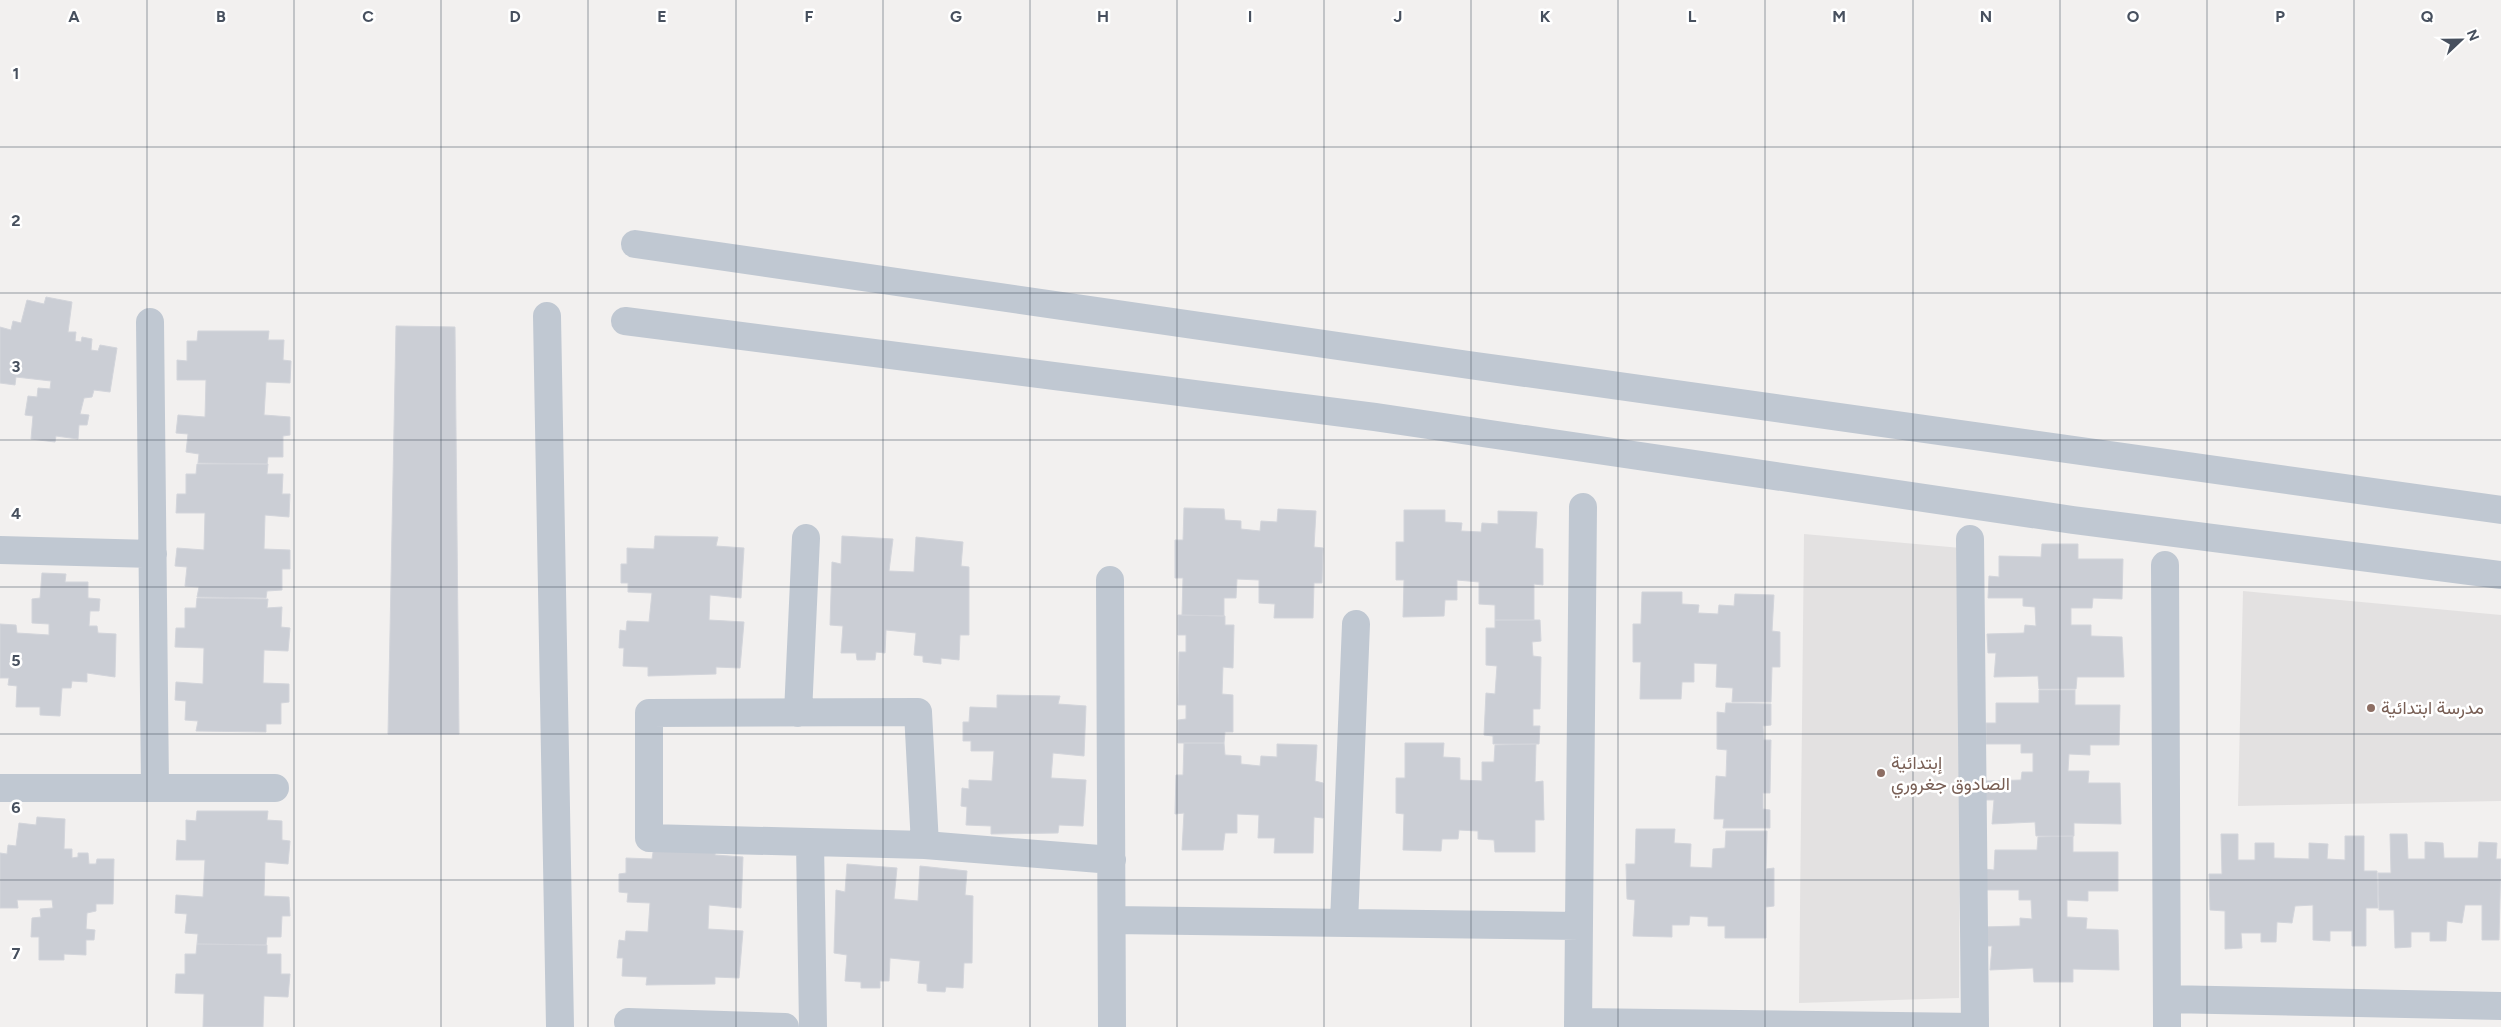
<svg xmlns="http://www.w3.org/2000/svg" width="2501" height="1027" viewBox="0 0 2501 1027" font-family="Figtree,Vazirmatn,sans-serif">
	<style>
		.education { fill: #e3e1e1 }
		.building { fill: #cbced5; stroke: #d3d5db }
		.lines { fill: none; stroke-linecap: round; stroke-linejoin: round }
		.minor { stroke: #c0c8d2; stroke-width: 28 }
		.tertiary { stroke: #c0c8d2; stroke-width: 28 }
		.grid { fill: none; stroke: #47505e; stroke-width: 1; stroke-opacity: 0.55 }
		.education-dot { fill: #8d6e63; stroke: #fff; stroke-width: 2 }
		.labels { text-anchor: middle; dominant-baseline: central; stroke-width: 5; stroke-linejoin: round; paint-order: stroke }
		.education-label { font-size: 18px; fill: #785e54; stroke: #fff; text-anchor: start }
		.grid-label { font-size: 16px; text-anchor: middle; font-weight: bold; fill: #47505e; stroke: #fff; stroke-width: 5; stroke-linejoin: round; paint-order: stroke }
	</style>
	<rect width="100%" height="100%" fill="#f2f0ef"/>
	<!-- education -->
	<path class="education" d="M1804,534L1961,548L1959,998L1799,1003Z
		M2243,591L2501,615V801L2238,806Z"/>
	<!-- building -->
	<path class="building" d="M46,297L72,302L68,332H76L75,341L81,342L82,337L92,339L91,350L98,351L100,345L117,348L110,392L94,390L92,397L84,398L80,414L89,415L87,425H79L78,439L56,436L55,442L31,439L33,416L25,415L28,396L37,397L38,388L50,389L51,381L16,377L15,385L0,383V327L11,330L13,321L21,323L27,300L44,304Z
		M396,326L455,327L459,734H388Z
		M198,331H269L268,340H284L283,360L291,361L290,383L266,382L264,415L290,417V435L283,436V457H268L267,464L198,463L199,454L186,452L188,434L176,433L178,415L205,417L206,380H177V360L187,361V341H197Z
		M197,464H268L267,474H283L282,494H290L289,517L265,515L264,549L290,550V569H282V590L267,591L266,598L197,597L199,587L185,586L187,567L175,566L177,548L204,550L205,513H176L177,494H186V474H196Z
		M1184,508L1224,509L1225,520L1241,521V529L1260,531L1261,521L1277,522L1278,509L1316,511L1314,547L1323,548L1322,583H1314L1313,618H1274L1275,604L1259,603V580L1237,579L1236,598H1224V616L1182,615L1183,578H1175V540H1183Z
		M1404,510H1445V522L1462,523L1461,531L1481,532L1482,523L1498,524V511L1537,512L1535,548L1543,549V585L1534,584V620H1495V605L1479,604V582L1457,580V600H1445L1444,616L1403,617L1404,580H1396V542H1404Z
		M655,536L718,537L716,546L744,548L741,598L710,595L709,620L744,622L740,668L716,667V674L648,676V667L623,666L624,648H619L620,630L626,631L627,621L649,622L652,593L628,592V583H621V564H627V548L654,549Z
		M842,536L893,539L889,571L914,572L916,537L963,542L961,566L969,567V635H960L959,660L941,658V664L923,662V656L914,655L916,633L886,630L885,653L876,652L875,660H857L856,653H841L843,626L830,625L832,562L841,564Z
		M2042,544H2078V559H2123L2122,599L2093,598L2092,608H2071V625H2091V636L2122,637L2124,677H2077L2076,689H2039L2038,676L1994,677L1996,653H1988L1987,634L2024,633L2025,625L2036,626L2035,607L2023,606V598H1988L1989,576L1999,577V556L2041,557Z
		M42,573L66,574L65,582H88V598L100,599L99,611H90L89,626H97L98,633L116,634L115,677L87,673V682L72,681L71,688H62L60,716L40,715V707H16L17,686L8,685L9,678H0V624L16,625L17,633L49,635V624L32,623V599L40,598Z
		M1642,592H1682V604L1699,605L1698,613L1718,614L1719,605L1734,606L1735,594L1774,595L1772,631L1780,632V667H1772L1771,702H1732L1733,688L1716,687L1717,664L1694,663V682H1682L1681,699H1640L1641,662H1633V624H1641Z
		M197,598L268,599L267,608L282,607L281,627L290,628L288,651L264,650L263,683L289,684V702L281,703V724H266V732L196,731L198,721L185,720L186,701L175,700L176,682L203,684L204,648L175,647L176,628H185V608H196Z
		M1178,615L1225,616V625H1234L1233,668L1223,667L1222,694L1233,695V732H1225L1224,743H1178V720L1186,719V705H1178L1179,652H1186V635H1178Z
		M1495,620H1540L1541,641L1532,642L1533,656L1541,657L1540,709H1533V726H1540L1539,744H1493V736L1484,735L1486,693L1495,694L1497,666L1486,665V628H1495Z
		M2039,690H2075V705H2120L2119,745H2090V755L2069,754L2068,771H2089L2088,783H2120L2121,824L2074,823V836H2036L2035,822L1992,824L1994,800H1986L1985,781L2021,780L2022,772H2033V753H2021V744H1986V723H1996V703H2039Z
		M997,695L1060,696L1058,704L1086,706L1084,756L1053,753L1051,778L1086,780L1083,826L1059,825L1058,833L991,834V826L966,825L967,807L961,806L962,788L969,789V780L992,781L994,751H971V741H963V722H969L970,707L997,708Z
		M1726,703L1771,704V725L1763,726L1764,740H1771L1770,793H1763V809L1770,810V828H1723L1724,819H1714L1716,776L1726,777L1727,750L1717,749V712L1725,713Z
		M1184,743H1224L1225,755L1241,756V764L1260,766L1261,756L1277,757V744L1317,745L1315,781L1323,783V818L1314,817L1313,853H1274L1275,838H1258L1259,815L1237,814V833H1225L1223,850H1182L1184,813L1175,814L1176,775H1183Z
		M1405,743H1444L1443,757L1460,758V780L1482,781V762H1494L1495,745L1536,744L1535,782L1543,781L1544,820H1535V852H1495L1494,840L1478,839V831L1459,830L1458,839H1442L1441,851L1403,850L1404,814L1396,813V778H1405Z
		M197,811H268L267,820L282,821V840L290,841L288,864L265,862L264,896L289,897L290,916H282L281,937H267L266,945L197,944L198,934L185,933L187,914L175,913L176,895L203,897L205,860H176L177,840L186,841V820L196,821Z
		M37,817L65,819L64,849H72V858L78,857V853H88L89,864H96L97,859H114L113,904H96V911L87,913L86,929L95,930L94,940H86V955L64,954V960H39V937H31L32,918L41,917L40,909L53,908L52,900H17L18,908H0V853L7,854L8,845L16,846L19,823L36,825Z
		M1636,829H1675L1674,843L1691,844L1690,867L1712,868L1713,849L1725,848L1726,831H1767L1766,869L1774,868V906L1766,907V938H1725V926H1708V917L1690,916L1689,925H1672V937L1633,936L1635,900L1627,899L1626,864H1635Z
		M2221,834H2238V860H2255V843H2274V858L2309,859V843L2328,844L2327,859L2345,860V836H2364V871H2377L2378,908H2366V946H2352V931H2330V941L2313,940V905L2295,906L2292,923L2277,922L2276,942H2261V933H2241L2242,948L2225,949V911L2210,910L2209,874H2222Z
		M2390,834H2407L2408,859H2425V842L2443,843L2444,858H2478L2479,842L2497,843L2496,859H2501L2499,940H2482V905H2465L2462,923L2447,921L2446,941H2430V932H2411V947L2395,948L2394,910H2379L2378,873H2391Z
		M2073,836V852H2118V891H2088V901L2067,900V917L2087,918L2086,929L2118,930L2119,970L2073,969V982H2034L2033,968L1990,970L1992,946H1983V927L2020,926V918L2032,919L2031,900H2019V890H1985L1984,869L1994,870L1995,850H2037L2038,837Z
		M654,846L716,847L715,855L743,857L741,908L709,905L708,929L743,931L739,978L715,977V984L646,985L647,977L622,976L623,958H617L619,940L625,941L626,931L648,932L650,903L627,902L628,893L619,892V874L626,873V858L652,859Z
		M847,864L897,868L894,899L918,901L920,866L967,871L965,895L973,896L972,963H964L963,988L946,987L945,992L927,991V984L918,983L920,961L890,958L889,981H880V988H861V982L845,981L847,955L834,953L836,890L845,892Z
		M197,944L267,945V954H281V974H290L288,997L264,996L263,1027H203L204,994L175,993L176,974H185V954H196Z"/>
	<g class="lines">
		<!-- minor -->
		<path class="minor" d="M547,316L560,1027
			M150,322L155,788
			M1970,539L1975,1027
			M0,550L153,554
			M2165,565L2167,1027
			M1110,580L1112,1027
			M798,713L806,538
			M0,788H275
			M810,842L813,1027
			M925,845L918,712L649,713V838L925,845L1112,860
			M1112,920L1579,926
			M1344,923L1356,624
			M2167,999L2501,1006
			M628,1022L785,1027
			M1578,1022L1975,1027
			M1578,1027L1583,507"/>
		<!-- tertiary -->
		<path class="tertiary" d="M635,244L1469,365L2501,510
			M625,321L1375,417L2073,520L2501,575"/>
	</g>
	<!-- grid -->
	<path class="grid" d="M147,0V1027M294,0V1027M441,0V1027M588,0V1027M736,0V1027M883,0V1027M1030,0V1027M1177,0V1027M1324,0V1027M1471,0V1027M1618,0V1027M1765,0V1027M1913,0V1027M2060,0V1027M2207,0V1027M2354,0V1027M0,147H2501M0,293H2501M0,440H2501M0,587H2501M0,734H2501M0,880H2501"/>
	<!-- markers -->
	<g class="education-dot">
		<circle cx="2371" cy="708" r="5"/>
		<circle cx="1881" cy="773" r="5"/>
	</g>
	<g class="labels">
		<!-- education labels -->
		<g class="education-label">
			<text x="2381" y="708">مدرسة ابتدائية</text>
			<text x="1891" y="763">إبتدائية<tspan x="1891" dy="21">الصادوق جغروري</tspan></text>
		</g>
	</g>
	<g class="grid-label">
		<text x="74" y="22">A</text>
		<text x="221" y="22">B</text>
		<text x="368" y="22">C</text>
		<text x="515" y="22">D</text>
		<text x="662" y="22">E</text>
		<text x="809" y="22">F</text>
		<text x="956" y="22">G</text>
		<text x="1103" y="22">H</text>
		<text x="1250" y="22">I</text>
		<text x="1398" y="22">J</text>
		<text x="1545" y="22">K</text>
		<text x="1692" y="22">L</text>
		<text x="1839" y="22">M</text>
		<text x="1986" y="22">N</text>
		<text x="2133" y="22">O</text>
		<text x="2280" y="22">P</text>
		<text x="2427" y="22">Q</text>
		<text x="16" y="79">1</text>
		<text x="16" y="226">2</text>
		<text x="16" y="372">3</text>
		<text x="16" y="519">4</text>
		<text x="16" y="666">5</text>
		<text x="16" y="813">6</text>
		<text x="16" y="959">7</text>
	</g>
	<!-- north arrow -->
	<g transform="translate(2461 40) rotate(68)" stroke="#ffffff" stroke-width="4" paint-order="stroke">
	<path d="M0-4L9 19L0 12L-9 19Z" fill="#47505e"/>
	<text y="-8" font-size="14" font-weight="bold" text-anchor="middle" fill="#47505e">N</text>
	</g>
</svg>
